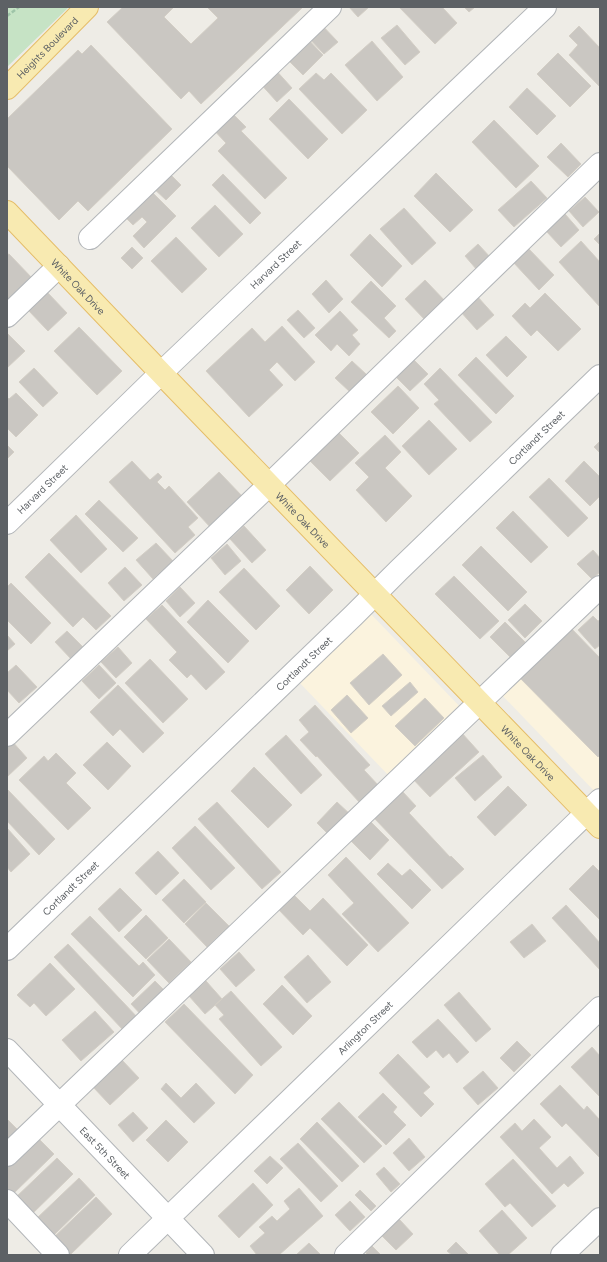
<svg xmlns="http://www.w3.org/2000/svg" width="607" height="1262" viewBox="0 0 607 1262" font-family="Figtree,sans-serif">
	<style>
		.commercial { fill: #fbf3de }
		.green { fill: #c6e3c5 }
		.building { fill: #cac7c2; stroke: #d3cec5 }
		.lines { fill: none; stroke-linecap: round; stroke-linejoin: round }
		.minor-casing { stroke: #b3b6b9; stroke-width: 24 }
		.major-casing { stroke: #e5bd68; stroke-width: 24 }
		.path { stroke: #9ec4a8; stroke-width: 2.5; stroke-dasharray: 4 2; stroke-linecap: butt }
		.minor { stroke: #fff; stroke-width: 22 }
		.major { stroke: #f8eab1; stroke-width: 22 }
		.labels { text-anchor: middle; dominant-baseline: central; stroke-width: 4; stroke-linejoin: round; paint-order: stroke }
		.street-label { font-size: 10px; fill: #5d6165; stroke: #fff }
	</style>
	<rect width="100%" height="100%" fill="#eeece6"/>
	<!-- commercial -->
	<path class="commercial" d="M367,610L464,711L392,779L296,679Z
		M600,658V797L499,692L516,675Z"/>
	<!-- green -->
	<path class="green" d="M7,7H69L7,67Z"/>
	<!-- building -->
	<path class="building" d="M123,7H174L164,17L191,44L218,18L207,7H303L201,104L189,91L181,99L107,22Z
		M349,7H369L358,17Z
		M399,7H442L457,23L435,44Z
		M464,7H475L469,12Z
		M317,20L338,42L324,54L304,33Z
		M397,25L420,52L405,65L381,38Z
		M579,26L600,48V87L569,55L578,45L569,36Z
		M304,35L323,55L303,75L283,55Z
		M372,41L403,77L377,101L345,65Z
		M91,45L172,129L88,211L78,201L59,220L7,166V119L78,50L82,54Z
		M558,53L591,86L570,107L537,74Z
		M273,67L292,88L277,102L258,81Z
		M316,73L324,80L331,73L367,110L342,134L299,89Z
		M527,88L556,116L537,135L509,107Z
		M289,99L328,139L308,159L269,119Z
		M229,110L246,127L241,131L287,178L265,199L218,151L226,143L211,127Z
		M494,120L539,166L516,188L472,142Z
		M561,143L581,164L568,177L547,157Z
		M167,171L181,185L166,200L152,187Z
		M436,173L473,210L450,232L414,196Z
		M223,174L261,213L250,224L212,185Z
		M531,181L547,198L514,227L498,210Z
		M146,186L176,216L144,248L133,236L147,222L142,217L133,225L120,212Z
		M585,197L599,212L583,227L569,211Z
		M215,205L243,234L219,257L191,228Z
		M404,208L436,243L412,265L380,229Z
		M565,214L579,230L561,247L546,231Z
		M600,233V245L594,239Z
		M370,234L402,266L382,287L350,255Z
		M176,237L207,269L182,293L151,261Z
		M581,241L600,262V307L559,262Z
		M478,244L491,258L477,270L465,256Z
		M132,247L143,258L132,269L121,258Z
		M527,247L554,275L539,290L513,262Z
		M9,254L33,279L9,302L7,300V255Z
		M326,280L343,299L329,313L312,294Z
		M425,280L447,303L427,322L405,299Z
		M371,281L396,306L384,318L396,331L389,338L351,302Z
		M47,292L67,313L48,331L28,310Z
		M545,293L581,329L558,351L537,330L531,336L512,316L525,303L530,308Z
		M477,296L494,315L477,330L460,311Z
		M298,310L315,328L304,338L287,320Z
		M340,311L358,330L352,335L360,344L349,356L337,344L331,351L315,335Z
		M282,326L315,362L295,381L277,362L269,370L283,385L249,417L206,371L252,328L265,342Z
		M79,327L122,371L97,395L54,351Z
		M7,333L25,351L7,368Z
		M506,336L527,357L507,377L486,355Z
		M411,357L428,374L410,391L394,375Z
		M476,357L514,396L496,414L458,375Z
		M352,361L367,375L350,392L335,378Z
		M34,368L58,393L43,407L19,382Z
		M440,368L492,422L470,442L434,404L439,400L424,384Z
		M398,386L419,408L393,434L371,412Z
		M16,393L38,415L16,437L7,428V397L9,399Z
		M429,420L457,449L429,475L402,446Z
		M335,429L359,453L330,481L306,457Z
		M385,435L401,452L385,468L412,496L386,522L356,490L369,477L355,463Z
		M600,441V453L594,447Z
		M7,445L14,452L7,459Z
		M132,461L150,480L158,473L162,477L157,482L165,490L169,486L198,518L188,527L195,535L175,553L109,482Z
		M584,461L600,477V496L590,506L565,481Z
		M219,472L243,497L211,528L187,502Z
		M549,478L588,518L568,537L529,497Z
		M99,500L138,538L123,552L85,514Z
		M513,511L548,547L531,563L496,528Z
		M76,515L107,549L81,573L50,540Z
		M244,526L266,550L252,563L230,539Z
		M156,543L173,561L153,579L136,560Z
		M227,544L241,561L225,575L211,558Z
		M481,546L527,592L508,611L462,565Z
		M593,550L600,558V572L592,579L577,564Z
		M49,553L111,616L96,630L83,617L73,627L25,577Z
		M310,566L333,590L309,614L286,590Z
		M125,567L142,585L124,601L108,583Z
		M244,568L280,606L256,630L219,592Z
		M454,576L499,621L480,639L435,594Z
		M11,583L51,623L31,644L7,620V587Z
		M180,587L195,603L180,617L166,601Z
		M208,600L249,641L228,663L187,622Z
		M525,604L542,621L525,638L508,620Z
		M162,605L225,672L206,690L191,674L187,678L169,660L177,652L146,619Z
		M593,616L598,621L600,620V645L595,649L578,630Z
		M505,622L525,642L510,657L490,637Z
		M568,625L600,658V755L598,757L517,675Z
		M67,631L85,649L73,661L55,642Z
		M7,635L15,644L7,651Z
		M118,647L132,663L116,678L101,662Z
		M383,654L402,675L369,705L350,683Z
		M150,659L188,699L163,723L125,683Z
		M16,665L37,687L19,703L7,690V673Z
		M99,665L116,683L99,699L82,681Z
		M410,682L418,692L391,716L382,706Z
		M118,685L164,733L143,753L120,729L113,736L90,712Z
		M347,695L368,718L351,733L331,710Z
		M425,698L444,718L415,746L395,726Z
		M315,705L370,765L364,770L379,786L360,803L317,756L316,757L300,740L309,732L299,720Z
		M461,732L479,752L430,797L411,777Z
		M286,735L322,775L301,794L265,754Z
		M11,740L27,758L7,777V744Z
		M107,742L131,766L108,790L83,765Z
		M56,753L76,773L66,783L91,808L68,830L19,780L44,756L48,761Z
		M483,755L502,777L475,801L455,778Z
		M254,767L292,805L268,828L231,791Z
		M508,786L527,805L495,836L477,817Z
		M8,790L55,839L39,855L7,821Z
		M402,791L416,806L409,813L450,857L451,856L464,869L442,889L374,818Z
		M217,802L281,872L262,889L198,819Z
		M337,802L352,816L331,837L317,823Z
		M369,820L389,840L370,860L349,839Z
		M195,826L235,868L211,890L172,848Z
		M7,828L30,854L11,872L7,867Z
		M158,851L179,873L156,895L135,873Z
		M346,857L409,923L378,952L342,914L354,903L328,875Z
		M388,863L402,876L410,869L431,890L412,909L377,874Z
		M593,865L600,872V920L569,889Z
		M184,879L206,902L184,923L162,900Z
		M120,888L142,910L119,932L98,909Z
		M292,893L310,911L323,898L368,945L347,966L310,928L303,935L277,908Z
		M206,903L229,926L207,947L185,924Z
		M566,905L600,943V970L552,918Z
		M146,915L168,938L146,959L124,937Z
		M90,916L139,966L143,962L155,975L133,997L71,934Z
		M532,924L546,941L524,958L510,942Z
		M169,939L191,962L169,983L147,960Z
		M68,944L139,1019L125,1032L54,957Z
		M239,952L255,970L236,987L220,969Z
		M308,955L331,982L307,1003L284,977Z
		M50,963L75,989L46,1016L34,1003L30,1007L17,995Z
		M155,981L168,994L144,1018L131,1004Z
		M206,981L222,999L205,1014L189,996Z
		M282,985L312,1016L293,1035L263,1004Z
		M231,991L282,1047L261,1066L219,1019L224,1015L215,1005Z
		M459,992L491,1029L476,1042L444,1005Z
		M184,1004L253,1075L235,1094L165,1022Z
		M95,1011L114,1032L81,1061L62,1040Z
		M438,1019L469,1052L457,1063L449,1053L443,1058L436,1050L427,1058L412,1042Z
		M517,1041L531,1055L514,1072L500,1058Z
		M592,1047L600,1056V1097L571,1067Z
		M398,1054L430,1087L423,1093L434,1104L421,1117L379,1073Z
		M121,1059L139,1078L110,1105L93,1087Z
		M483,1071L498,1088L478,1105L463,1088Z
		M166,1083L181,1098L196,1083L215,1103L194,1123L161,1089Z
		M560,1085L584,1110L587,1106L600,1120V1158L566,1123L562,1127L540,1104Z
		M383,1093L397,1107L393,1112L406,1125L386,1145L358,1117Z
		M339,1102L382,1146L364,1163L321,1119Z
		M133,1112L148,1128L133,1142L118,1125Z
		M7,1119L19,1131L7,1143Z
		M534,1119L551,1137L539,1148L557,1168L570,1156L584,1173L568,1187L564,1183L552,1194L500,1137L515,1123L522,1131Z
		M166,1120L188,1142L168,1162L146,1140Z
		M317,1122L359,1166L342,1182L300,1139Z
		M38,1138L54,1154L11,1196L7,1193V1168Z
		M409,1138L425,1157L409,1171L393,1153Z
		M298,1143L338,1186L321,1202L280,1159Z
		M270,1156L283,1168L267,1184L254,1171Z
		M57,1158L73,1174L30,1216L14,1199Z
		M513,1159L556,1206L532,1227L510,1203L505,1207L485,1184Z
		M384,1167L400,1184L391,1192L376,1174Z
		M79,1178L95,1195L52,1237L35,1220Z
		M253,1183L273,1205L239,1238L218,1216Z
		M299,1188L323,1216L279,1255H257L250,1246L265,1233L259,1227L272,1216L277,1221L290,1209L284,1201Z
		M360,1190L376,1206L371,1211L355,1195Z
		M96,1197L112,1214L70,1255H67L52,1239Z
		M350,1201L365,1217L350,1231L335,1215Z
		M502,1210L527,1238L508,1255H500L479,1231Z
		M399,1219L413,1234L396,1250L382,1236Z
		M456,1242L469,1255H452L447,1251Z
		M309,1243L321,1255H296Z
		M372,1246L381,1255H368L366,1253Z"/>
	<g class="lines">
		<defs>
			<g id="minor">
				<path d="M90,238L330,7"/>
				<path d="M7,316L59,266"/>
				<path id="s1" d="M7,523L161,373L545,7"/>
				<path d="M7,735L270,484L600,164"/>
				<path id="s2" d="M7,949L354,615L399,570L600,376"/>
				<path id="s3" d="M7,1050L203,1255"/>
				<path d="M7,1155L600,587"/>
				<path d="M7,1201L58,1255"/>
				<path id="s4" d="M130,1255L600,800"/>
				<path d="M346,1255L600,1008"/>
				<path d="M562,1255L600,1219"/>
			</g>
			<g id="major">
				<path id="s5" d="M7,88L87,7"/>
				<path id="s6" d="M7,212L161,373L600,827"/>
			</g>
		</defs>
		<!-- minor casing -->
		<use href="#minor" class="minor-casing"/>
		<!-- major casing -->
		<use href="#major" class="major-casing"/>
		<!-- path -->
		<path class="path" d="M7,16L19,7"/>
		<!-- minor -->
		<use href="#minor" class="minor"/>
		<!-- major -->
		<use href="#major" class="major"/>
	</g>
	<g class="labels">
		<!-- street labels -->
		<g class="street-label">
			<text stroke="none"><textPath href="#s5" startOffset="57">Heights Boulevard</textPath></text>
			<text stroke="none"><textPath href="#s1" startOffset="373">Harvard Street</textPath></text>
			<text stroke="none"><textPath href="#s6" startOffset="103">White Oak Drive</textPath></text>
			<text stroke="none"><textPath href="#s2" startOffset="736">Cortlandt Street</textPath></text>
			<text stroke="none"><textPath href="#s1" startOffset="49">Harvard Street</textPath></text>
			<text stroke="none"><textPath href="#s6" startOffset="427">White Oak Drive</textPath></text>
			<text stroke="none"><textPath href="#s2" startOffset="412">Cortlandt Street</textPath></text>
			<text stroke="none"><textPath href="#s6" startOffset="751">White Oak Drive</textPath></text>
			<text stroke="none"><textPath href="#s2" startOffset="88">Cortlandt Street</textPath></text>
			<text stroke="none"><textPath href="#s4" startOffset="327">Arlington Street</textPath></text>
			<text stroke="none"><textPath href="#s3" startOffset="142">East 5th Street</textPath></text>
		</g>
	</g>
	<!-- border -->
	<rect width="607" height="1262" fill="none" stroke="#5d6165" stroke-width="16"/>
</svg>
